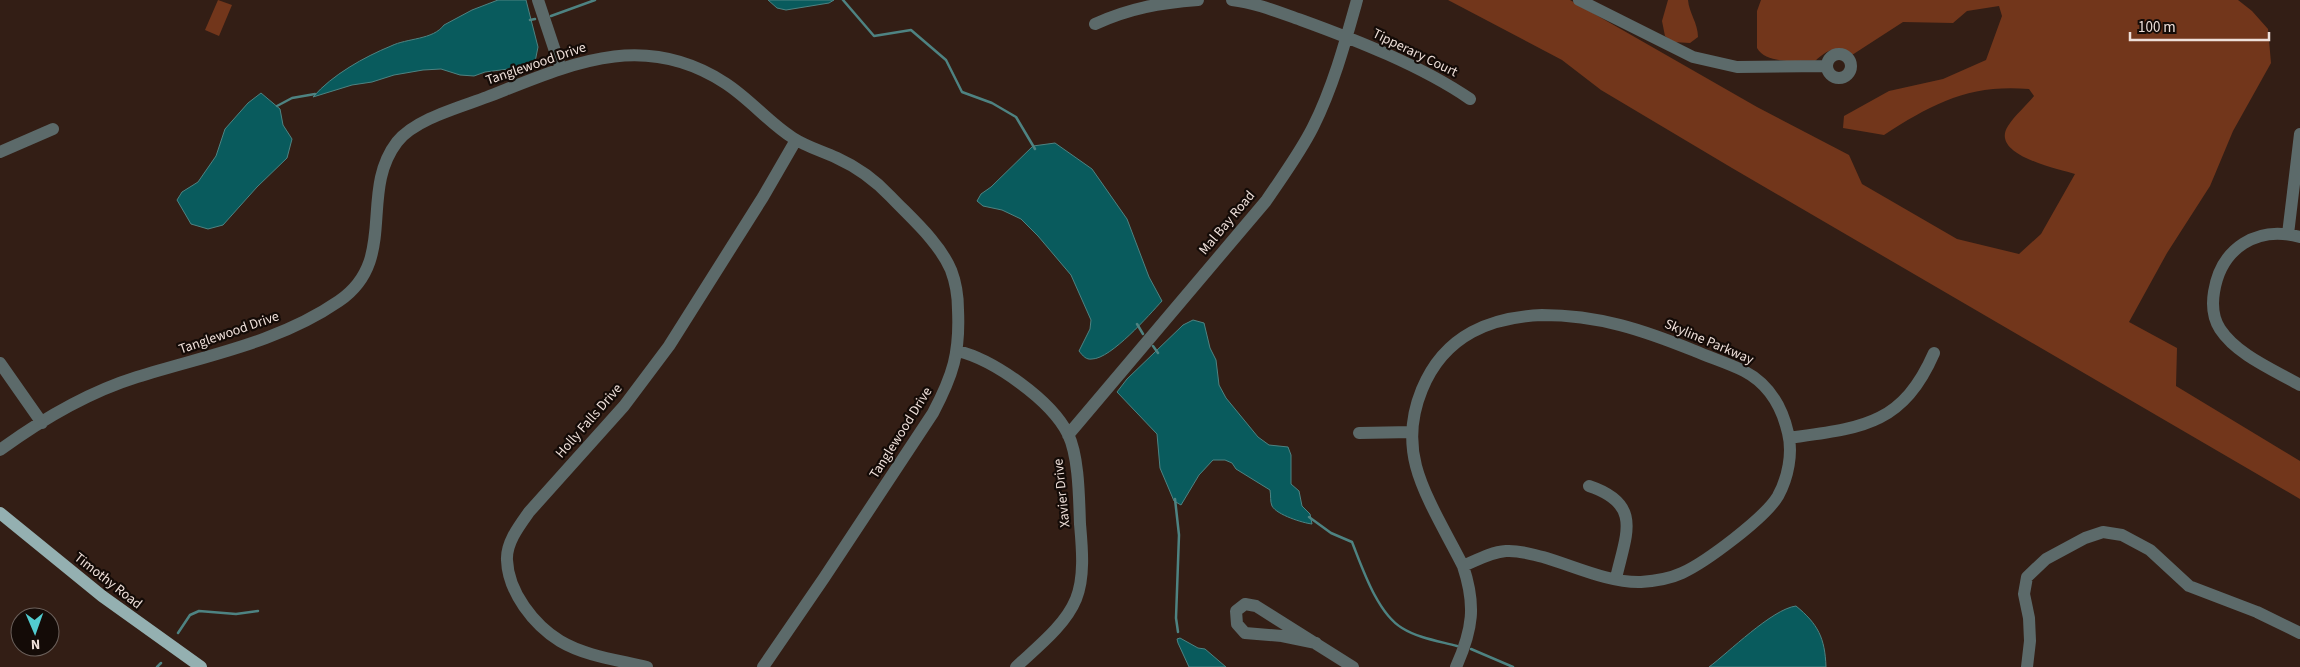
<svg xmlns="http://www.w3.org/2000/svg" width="2300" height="667" viewBox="0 0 2300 667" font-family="'Source Sans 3',sans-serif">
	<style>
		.green { fill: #72361b }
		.water { fill: #095b5d; stroke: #4e8382 }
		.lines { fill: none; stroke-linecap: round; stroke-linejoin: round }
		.stream { stroke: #4e8382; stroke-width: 2.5 }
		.minor { stroke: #5c6a6a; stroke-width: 12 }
		.major { stroke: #94b0b1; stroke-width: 12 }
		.labels { text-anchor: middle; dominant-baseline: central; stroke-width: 4.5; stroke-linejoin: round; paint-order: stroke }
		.street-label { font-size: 14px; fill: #eedfd9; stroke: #140b07 }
	</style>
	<rect width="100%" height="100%" fill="#331e15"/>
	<!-- green -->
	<path class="green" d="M218,0L232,5L219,36L205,30Z
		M1448,0H1570L1757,107L1849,155L1862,184L1957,239L2019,254L2041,234L2075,174C2059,169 1989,155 2008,126C2015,115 2026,106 2034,96L2029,89C1970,84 1933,103 1884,135L1843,128L1844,116L1889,91L1943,79L1986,60L2002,16L1999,6L1967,11L1953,23L1903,22L1852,55C1836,45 1829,49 1815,61C1797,60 1767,65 1757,48V11L1761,0H2238L2252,11L2268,29L2271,63L2233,131L2210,186L2167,253L2129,322L2177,348L2176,386L2300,461V499L1732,168L1601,90L1562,60Z
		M1668,0H1688C1689,13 1698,23 1698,37L1690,43L1673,42L1665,36L1662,21Z"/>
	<!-- water -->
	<path class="water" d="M498,0H526L538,47L535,62L524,67L485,72L474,76L460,75L441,69L423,70L394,75L372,82L352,85L313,97C332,75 364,57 391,46C407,38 433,40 444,25L472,10Z
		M768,0H834L829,3L786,10L777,8Z
		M261,93L280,109L283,125L292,139L287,158L257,187L223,225L208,229L191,224L177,200L182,192L198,182L216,156L225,129L248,103Z
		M1055,143L1092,169L1127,219L1149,277L1162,301C1150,314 1111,359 1092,359C1086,360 1083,356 1079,351L1090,329L1091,320L1071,275L1038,236L1021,219L1002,210L983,206L977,201L981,194L991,187L1033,146Z
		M1193,320L1204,323L1210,348L1216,360L1219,385L1226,398L1258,437L1269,445L1288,447L1291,455V484L1299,491L1302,506L1310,514L1312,524C1303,523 1277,515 1272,506C1270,502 1271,495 1270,490L1236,469L1232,463L1225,460H1213L1199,475L1181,505L1174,501L1160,468L1157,434L1117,392L1127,379L1183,325Z
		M1796,606C1818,624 1825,638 1826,667H1709C1728,653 1772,609 1796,606Z
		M1180,638L1198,648L1205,649L1226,667H1189L1178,643L1177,639Z"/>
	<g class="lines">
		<!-- stream -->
		<path class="stream" d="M843,0L874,36L911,30L946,60L962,92L992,103L1016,117L1035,149
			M551,16L595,0
			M530,20L535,19
			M277,106L292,98L315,94
			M1137,324L1143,334
			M1153,346L1158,353
			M1175,499L1179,535L1176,618L1178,632
			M1309,517L1331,533L1352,542C1362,567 1377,613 1402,628C1418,638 1438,641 1457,646
			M178,633L190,615L199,611L236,614L258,611
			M1471,649L1513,667
			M157,667L161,663"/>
		<!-- minor -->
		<path class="minor" d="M538,0L561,69
			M1232,0C1256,3 1278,12 1301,20C1356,40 1422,66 1470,99
			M1579,0L1693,57L1737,67L1825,66
			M1095,24C1130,8 1160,3 1198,0
			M1827 66a12 12 0 1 1 24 0a12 12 0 1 1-24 0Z
			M0,152L53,129
			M2288,234L2300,134
			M2300,237C2257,225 2221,248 2214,292C2212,304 2213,318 2220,329C2237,355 2274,370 2300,385
			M1542,315C1599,315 1643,330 1695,351C1711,358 1728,363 1744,371C1769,384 1782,407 1788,433C1793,453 1788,478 1778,496C1765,518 1706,562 1682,573C1669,579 1655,581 1641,582C1609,583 1574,566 1543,557C1530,554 1519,550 1506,551C1491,552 1477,560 1463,566C1448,536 1424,497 1416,466C1403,416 1426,357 1472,332C1494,320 1518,316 1542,315Z
			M958,351C994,360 1051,400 1068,434C1079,457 1079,498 1080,524C1082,547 1085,577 1076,599C1065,626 1036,648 1016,667
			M0,363L42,423
			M1359,433L1412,432
			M1068,435L1266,201C1282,177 1300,153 1313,127C1333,87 1345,43 1357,0
			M1789,438C1861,428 1902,426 1934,353
			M0,450C41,420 89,392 137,377C207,355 278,343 339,301C399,260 358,193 397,142C415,119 461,107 487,97C569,65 642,29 725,83C750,99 769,123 793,138C807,147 822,151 837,158C857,167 876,181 891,197C912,219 939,242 951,270C956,283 958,297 958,310C960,353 953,375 933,413L824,578L763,667
			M1589,486C1643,504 1626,534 1616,578
			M1316,643L1282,636L1245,633L1237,624L1236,611L1245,604L1256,606L1353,667
			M647,667C618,660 585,656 560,641C534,625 508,592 507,560C506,543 519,526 529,512L624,406L669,346L763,197L796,140
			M1456,667C1473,629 1476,605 1463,566
			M2027,667L2030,641L2029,618L2024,594L2027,577L2046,559L2085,538L2103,532L2122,535L2150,550L2189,586L2257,612L2300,633"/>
		<!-- major -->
		<path class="major" d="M0,513L102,596L201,667"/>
	</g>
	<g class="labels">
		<!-- street labels -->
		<g class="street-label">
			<text transform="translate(1415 53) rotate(26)">Tipperary Court</text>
			<text transform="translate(536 64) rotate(-19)">Tanglewood Drive</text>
			<text transform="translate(1227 223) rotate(-50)">Mal Bay Road</text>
			<text transform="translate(229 333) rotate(-19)">Tanglewood Drive</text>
			<text transform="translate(1709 342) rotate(23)">Skyline Parkway</text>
			<text transform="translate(589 421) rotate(-49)">Holly Falls Drive</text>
			<text transform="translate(901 433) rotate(-58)">Tanglewood Drive</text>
			<text transform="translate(1062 493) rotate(-96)">Xavier Drive</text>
			<text transform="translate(108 581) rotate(38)">Timothy Road</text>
		</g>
	</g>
	<!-- north arrow -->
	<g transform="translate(35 632) rotate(178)"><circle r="24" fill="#140b07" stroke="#6b605b"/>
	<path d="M0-4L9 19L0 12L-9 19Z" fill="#52ccd0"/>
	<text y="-8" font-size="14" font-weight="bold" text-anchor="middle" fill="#eedfd9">N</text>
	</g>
	<!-- scale -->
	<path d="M2130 32v8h139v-8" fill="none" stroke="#eedfd9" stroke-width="2.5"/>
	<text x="2138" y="32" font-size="15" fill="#eedfd9" stroke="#140b07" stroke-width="4" paint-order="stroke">100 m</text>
</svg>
